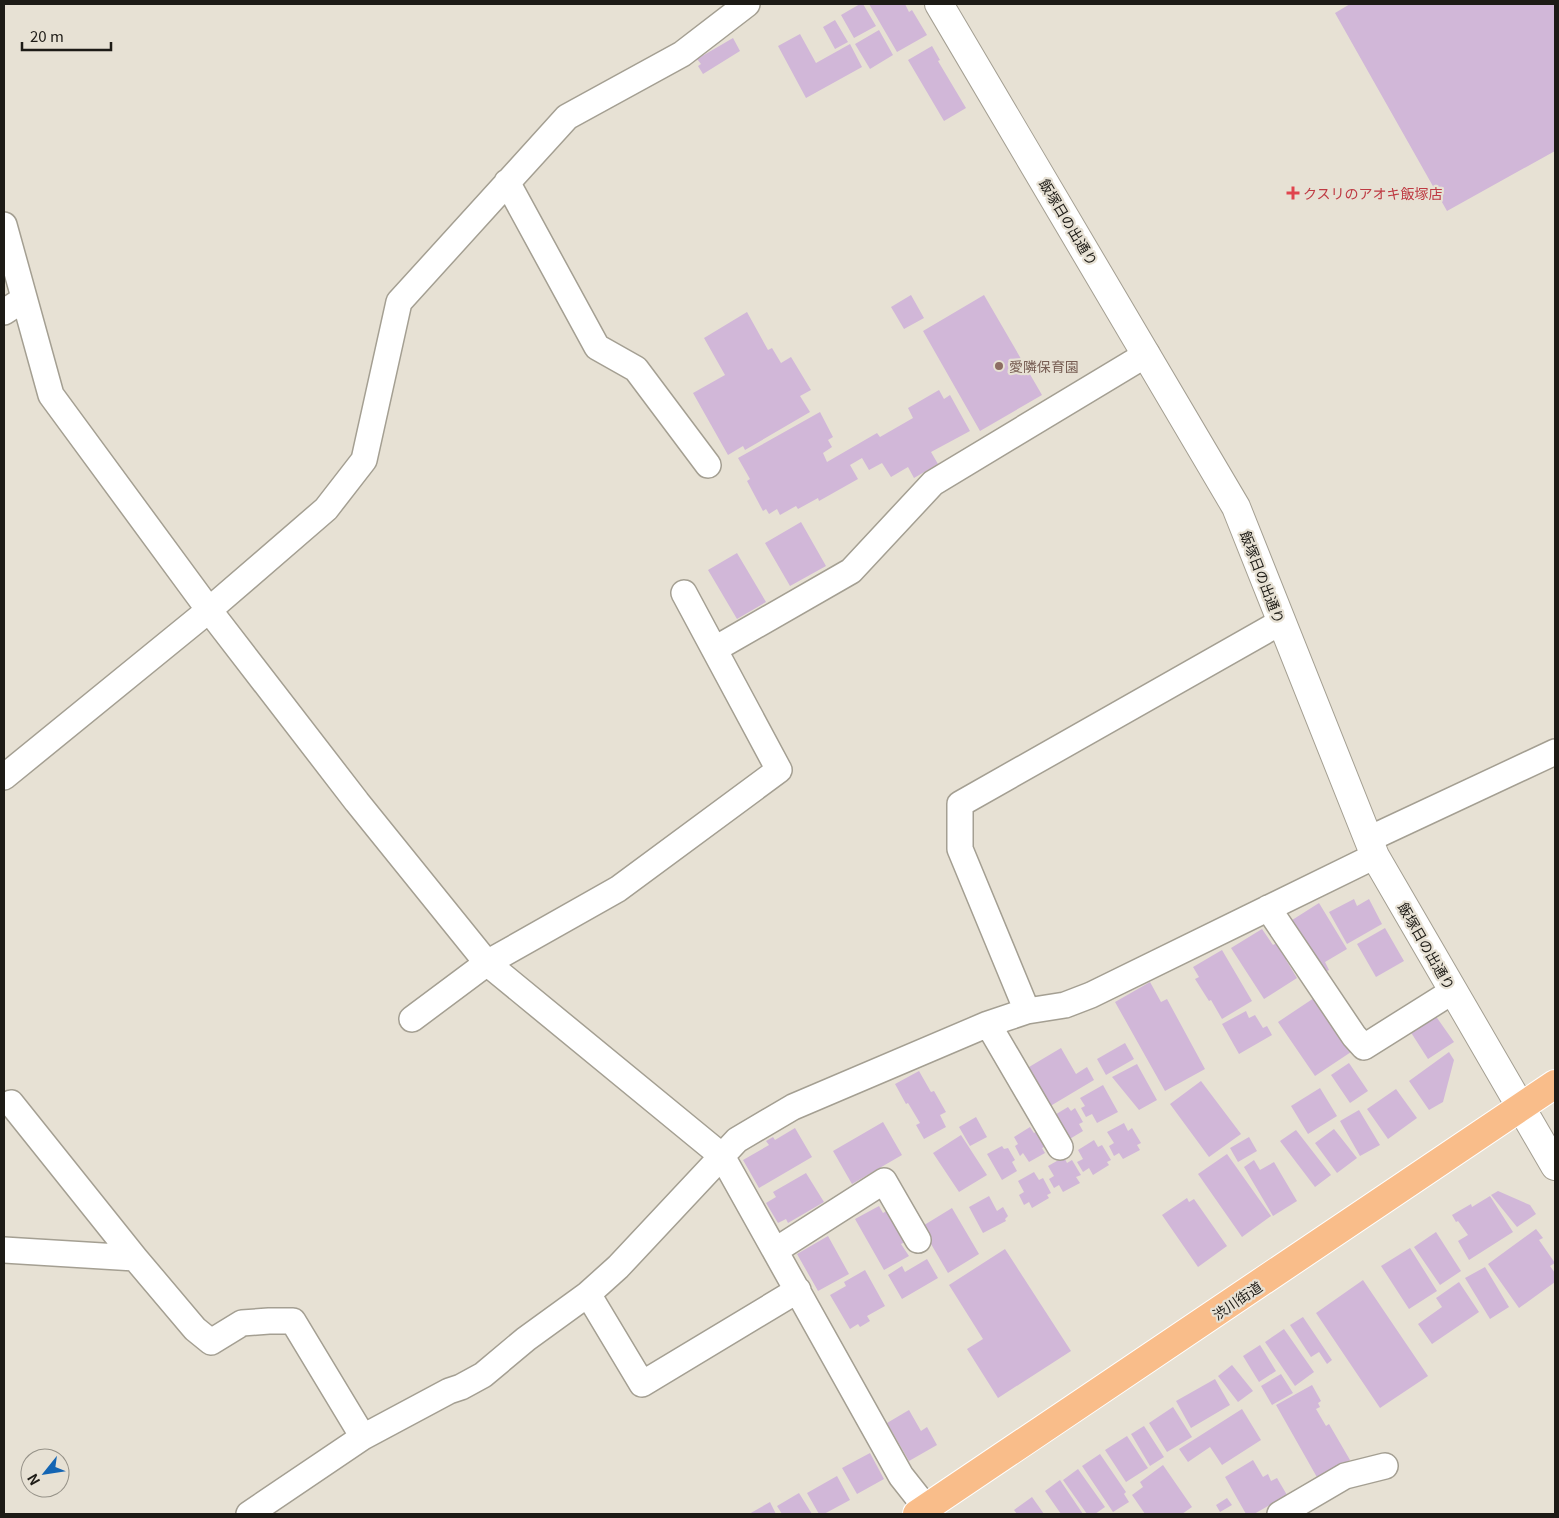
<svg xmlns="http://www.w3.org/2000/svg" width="1559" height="1518" viewBox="0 0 1559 1518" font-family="Georgia,'Noto Sans JP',serif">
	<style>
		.building { fill: #d1b7d8 }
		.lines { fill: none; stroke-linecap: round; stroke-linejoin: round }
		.minor-casing { stroke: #a49f92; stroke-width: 28 }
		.tertiary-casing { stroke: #a49f92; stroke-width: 30 }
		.primary-casing { stroke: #fff; stroke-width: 30 }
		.minor { stroke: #fff; stroke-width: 25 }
		.tertiary { stroke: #fff; stroke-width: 28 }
		.primary { stroke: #f9bd8a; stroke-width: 28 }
		.health-dot { fill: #e0444e; stroke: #e7e1d4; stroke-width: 2 }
		.education-dot { fill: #8d6e63; stroke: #e7e1d4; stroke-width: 2 }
		.labels { text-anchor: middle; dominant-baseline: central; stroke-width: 4.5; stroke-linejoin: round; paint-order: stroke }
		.health-label { font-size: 14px; fill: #be3a42; stroke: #e7e1d4; text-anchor: start }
		.street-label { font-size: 14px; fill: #1d1b16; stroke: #e7e1d4 }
		.education-label { font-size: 14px; fill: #785e54; stroke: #e7e1d4; text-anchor: start }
	</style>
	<rect width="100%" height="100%" fill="#e7e1d4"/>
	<!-- building -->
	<path class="building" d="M860,4H863L876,26L854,38L841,15Z
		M869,4H905L909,12L912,10L927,35L897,52Z
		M1350,4H1555V151L1447,211L1335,13Z
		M835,20L848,42L835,49L823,27Z
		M879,30L893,55L870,69L855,44Z
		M800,34L816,63L850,44L862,67L806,98L778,46Z
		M733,38L740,51L703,74L698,66L701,64L697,59Z
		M932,46L940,60L938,61L966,108L944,121L908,60Z
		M911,295L924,318L904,329L891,307Z
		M984,295L1042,395L980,431L923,331Z
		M747,312L768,350L772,348L781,363L791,357L811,390L800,396L810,412L745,450L743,446L728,455L693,393L725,375L704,338Z
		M939,390L944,399L950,395L970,431L931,452L938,464L914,478L908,467L891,477L882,463L869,470L862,458L850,465L858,479L819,501L818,498L798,509L796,506L780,515L777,509L769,514L766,509L763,511L747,481L750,479L738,458L820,412L833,437L828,440L832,447L823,453L827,462L877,433L880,437L913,418L908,408Z
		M801,522L826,566L790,586L765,543Z
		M737,553L766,602L737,619L708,570Z
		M1354,899L1357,906L1369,899L1382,924L1347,944L1329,912Z
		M1319,903L1347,949L1325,962L1329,970L1321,974L1289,922Z
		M1385,928L1404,961L1376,977L1357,944Z
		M1262,929L1273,945L1281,941L1291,957L1286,960L1297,978L1264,999L1231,948Z
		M1222,950L1252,1001L1222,1019L1211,1000L1209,1001L1195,979L1199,977L1193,967Z
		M1150,982L1161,1002L1167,999L1205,1069L1165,1091L1115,1002Z
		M1314,998L1351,1052L1315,1076L1278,1022Z
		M1246,1011L1249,1018L1255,1015L1263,1028L1267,1026L1272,1035L1239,1054L1222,1024Z
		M1435,1015L1454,1042L1428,1059L1410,1031Z
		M1125,1043L1134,1059L1106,1075L1097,1059Z
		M1061,1048L1076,1074L1087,1067L1094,1080L1047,1108L1024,1070Z
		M1449,1052L1454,1060L1443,1102L1429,1110L1409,1081Z
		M1349,1063L1368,1091L1350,1103L1331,1075Z
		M1137,1064L1157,1100L1139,1110L1112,1077Z
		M919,1071L931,1092L934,1091L946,1112L940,1115L946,1127L924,1139L916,1125L920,1123L908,1103L906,1104L895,1084Z
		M1201,1081L1241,1134L1209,1157L1170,1104Z
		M1103,1085L1118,1112L1097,1123L1092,1114L1086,1117L1081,1108L1085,1106L1080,1098Z
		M1320,1088L1337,1116L1308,1134L1291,1106Z
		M1396,1089L1417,1118L1388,1139L1367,1109Z
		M1068,1107L1071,1111L1075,1108L1083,1122L1079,1124L1083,1131L1068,1140L1053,1116Z
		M1359,1110L1380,1145L1360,1156L1340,1121Z
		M976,1117L987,1137L970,1146L959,1127Z
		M883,1122L902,1155L852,1184L833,1151Z
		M1124,1123L1128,1131L1132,1128L1141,1143L1137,1145L1140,1150L1123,1159L1119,1153L1114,1156L1109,1146L1114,1143L1107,1132Z
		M1030,1127L1034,1133L1038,1131L1046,1146L1042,1148L1045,1153L1029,1162L1023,1153L1020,1156L1015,1146L1018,1144L1014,1137Z
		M795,1128L812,1157L759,1188L743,1160L769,1145L766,1141L773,1137L775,1140Z
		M1334,1129L1357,1158L1337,1173L1315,1143Z
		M1296,1130L1331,1175L1315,1187L1280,1141Z
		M961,1135L987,1175L959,1192L933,1153Z
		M1249,1137L1257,1151L1238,1162L1230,1148Z
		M1094,1140L1098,1147L1102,1145L1111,1160L1107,1162L1109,1165L1093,1175L1089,1168L1083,1172L1077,1162L1083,1159L1078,1150Z
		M1002,1146L1004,1149L1008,1148L1015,1160L1012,1162L1017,1171L1002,1180L987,1154Z
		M1227,1154L1271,1216L1242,1237L1198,1174Z
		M1064,1157L1067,1163L1072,1160L1081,1175L1076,1177L1080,1183L1063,1192L1059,1185L1054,1188L1049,1179L1054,1176L1048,1166Z
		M1254,1160L1260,1170L1274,1162L1297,1201L1273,1216L1244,1167Z
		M1034,1172L1039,1180L1043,1178L1051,1193L1047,1195L1049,1198L1032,1208L1029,1202L1024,1205L1019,1195L1024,1192L1018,1181Z
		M806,1173L824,1202L788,1223L786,1219L778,1223L766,1203L776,1197L773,1192Z
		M1498,1191L1530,1205L1536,1214L1517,1227L1491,1195Z
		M989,1196L997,1211L1003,1207L1008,1216L1005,1219L1006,1221L983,1233L969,1207Z
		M1490,1196L1513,1232L1469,1260L1458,1241L1468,1235L1458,1221L1456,1222L1452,1215L1471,1204L1472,1207Z
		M1187,1198L1189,1202L1194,1199L1227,1246L1198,1267L1162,1215Z
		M879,1206L883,1213L887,1211L905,1242L901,1244L909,1256L884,1270L855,1219Z
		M952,1208L979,1254L948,1273L921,1227Z
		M1536,1229L1543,1238L1539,1240L1555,1263L1550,1266L1555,1273V1282L1519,1308L1488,1264Z
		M1436,1232L1461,1271L1440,1285L1414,1247Z
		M828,1236L849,1274L818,1291L797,1254Z
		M1410,1248L1437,1291L1409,1309L1381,1266Z
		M1005,1249L1071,1351L998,1398L967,1349L983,1339L949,1285Z
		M927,1259L938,1278L902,1299L888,1275L902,1266L905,1272Z
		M1485,1267L1509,1307L1490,1319L1465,1278Z
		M865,1270L885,1306L867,1316L870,1321L860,1327L858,1324L850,1329L830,1295L846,1286L844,1282Z
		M1363,1280L1428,1376L1380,1408L1316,1313Z
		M1459,1282L1479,1312L1432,1344L1418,1324L1442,1307L1436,1298Z
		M1303,1317L1332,1360L1327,1364L1319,1352L1311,1357L1290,1325Z
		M1284,1329L1314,1372L1295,1386L1265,1342Z
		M1260,1345L1276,1371L1259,1382L1243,1356Z
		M1232,1365L1253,1391L1238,1402L1218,1376Z
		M1281,1374L1293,1393L1272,1405L1261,1386Z
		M1215,1379L1230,1405L1191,1428L1176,1401Z
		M1312,1385L1321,1401L1318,1403L1320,1407L1316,1409L1326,1426L1329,1424L1350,1460L1318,1479L1276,1405Z
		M1173,1407L1192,1437L1167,1452L1149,1423Z
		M1242,1409L1261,1440L1222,1465L1210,1447L1188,1462L1179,1449Z
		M909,1410L921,1431L927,1427L937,1445L909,1461L887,1423Z
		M1144,1426L1164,1457L1150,1466L1131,1434Z
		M1127,1436L1148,1468L1126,1482L1105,1450Z
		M870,1453L884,1479L857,1494L842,1468Z
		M1100,1454L1126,1492L1124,1494L1129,1502L1113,1512L1082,1466Z
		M1253,1460L1263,1477L1268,1474L1271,1481L1277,1478L1287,1495L1254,1514H1246L1225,1477Z
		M1163,1465L1192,1507L1182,1514H1145L1132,1495L1143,1487L1140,1482Z
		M1078,1469L1105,1507L1095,1514H1087L1063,1480Z
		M837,1476L850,1500L824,1514H819L807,1493Z
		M1060,1480L1083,1514H1061L1045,1491Z
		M799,1493L812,1514H782L777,1506Z
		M1032,1497L1044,1514H1017L1014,1510Z
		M1227,1498L1232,1505L1220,1512L1216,1505Z
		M770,1502L776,1514H749Z"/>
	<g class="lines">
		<defs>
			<path id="minor" d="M507,182L597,347L636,369L708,465
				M4,225L51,395L209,610L357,802L487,963L722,1156L901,1476L931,1514
				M4,312L24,299
				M715,649L851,571L933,483L1147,354
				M4,777L209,610L326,509L364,460L399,302L567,117L682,54L747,4
				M1369,839L1555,752
				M1268,908L1354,1036L1364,1047L1453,991
				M1027,1011L960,849V804L1281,622
				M412,1019L487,963L618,889L779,770L684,593
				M988,1024L1060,1147
				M11,1103L135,1258
				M4,1250L135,1258L195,1329L211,1342L242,1323L269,1321H293L363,1437
				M776,1250L884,1181L918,1240
				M588,1294L642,1384L798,1290
				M249,1514L363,1437L449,1391L461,1387L483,1375L526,1339L588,1294L618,1267L737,1140L793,1107L988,1024L1027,1011L1065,1005L1091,995L1375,856
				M1280,1514L1345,1476L1385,1466"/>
			<path id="tertiary" d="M939,4L1236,507L1375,856L1555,1166"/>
			<path id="primary" d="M917,1514L1555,1084"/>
		</defs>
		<!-- minor casing -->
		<use href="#minor" class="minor-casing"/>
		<!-- tertiary casing -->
		<use href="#tertiary" class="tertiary-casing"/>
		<!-- primary casing -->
		<use href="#primary" class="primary-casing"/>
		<!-- minor -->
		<use href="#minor" class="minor"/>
		<!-- tertiary -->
		<use href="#tertiary" class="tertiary"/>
		<!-- primary -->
		<use href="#primary" class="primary"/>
	</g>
	<!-- markers -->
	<path class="health-dot" d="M1290.5 185.5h5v5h5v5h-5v5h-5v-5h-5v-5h5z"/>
	<circle class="education-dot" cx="999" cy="366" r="5"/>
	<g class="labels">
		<!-- health labels -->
		<g class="health-label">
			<text x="1303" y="193">クスリのアオキ飯塚店</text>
		</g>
		<!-- street labels -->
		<g class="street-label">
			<text transform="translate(1069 222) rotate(59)">飯塚日の出通り</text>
			<text transform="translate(1263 577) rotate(69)">飯塚日の出通り</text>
			<text transform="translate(1427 946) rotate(60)">飯塚日の出通り</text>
			<text transform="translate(1237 1300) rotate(-34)">渋川街道</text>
		</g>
		<!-- education labels -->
		<g class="education-label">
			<text x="1009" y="366">愛隣保育園</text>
		</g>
	</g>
	<!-- border -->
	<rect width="1559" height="1518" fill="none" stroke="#1d1b16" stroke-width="10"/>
	<!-- north arrow -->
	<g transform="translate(45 1473) rotate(240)"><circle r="24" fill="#e7e1d4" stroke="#969288"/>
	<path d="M0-4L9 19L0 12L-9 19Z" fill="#1465b3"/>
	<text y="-8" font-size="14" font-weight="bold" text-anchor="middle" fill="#1d1b16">N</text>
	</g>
	<!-- scale -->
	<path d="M22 42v8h89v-8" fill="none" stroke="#1d1b16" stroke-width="2.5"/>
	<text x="30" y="42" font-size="15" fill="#1d1b16" stroke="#e7e1d4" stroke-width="4" paint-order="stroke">20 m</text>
</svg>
